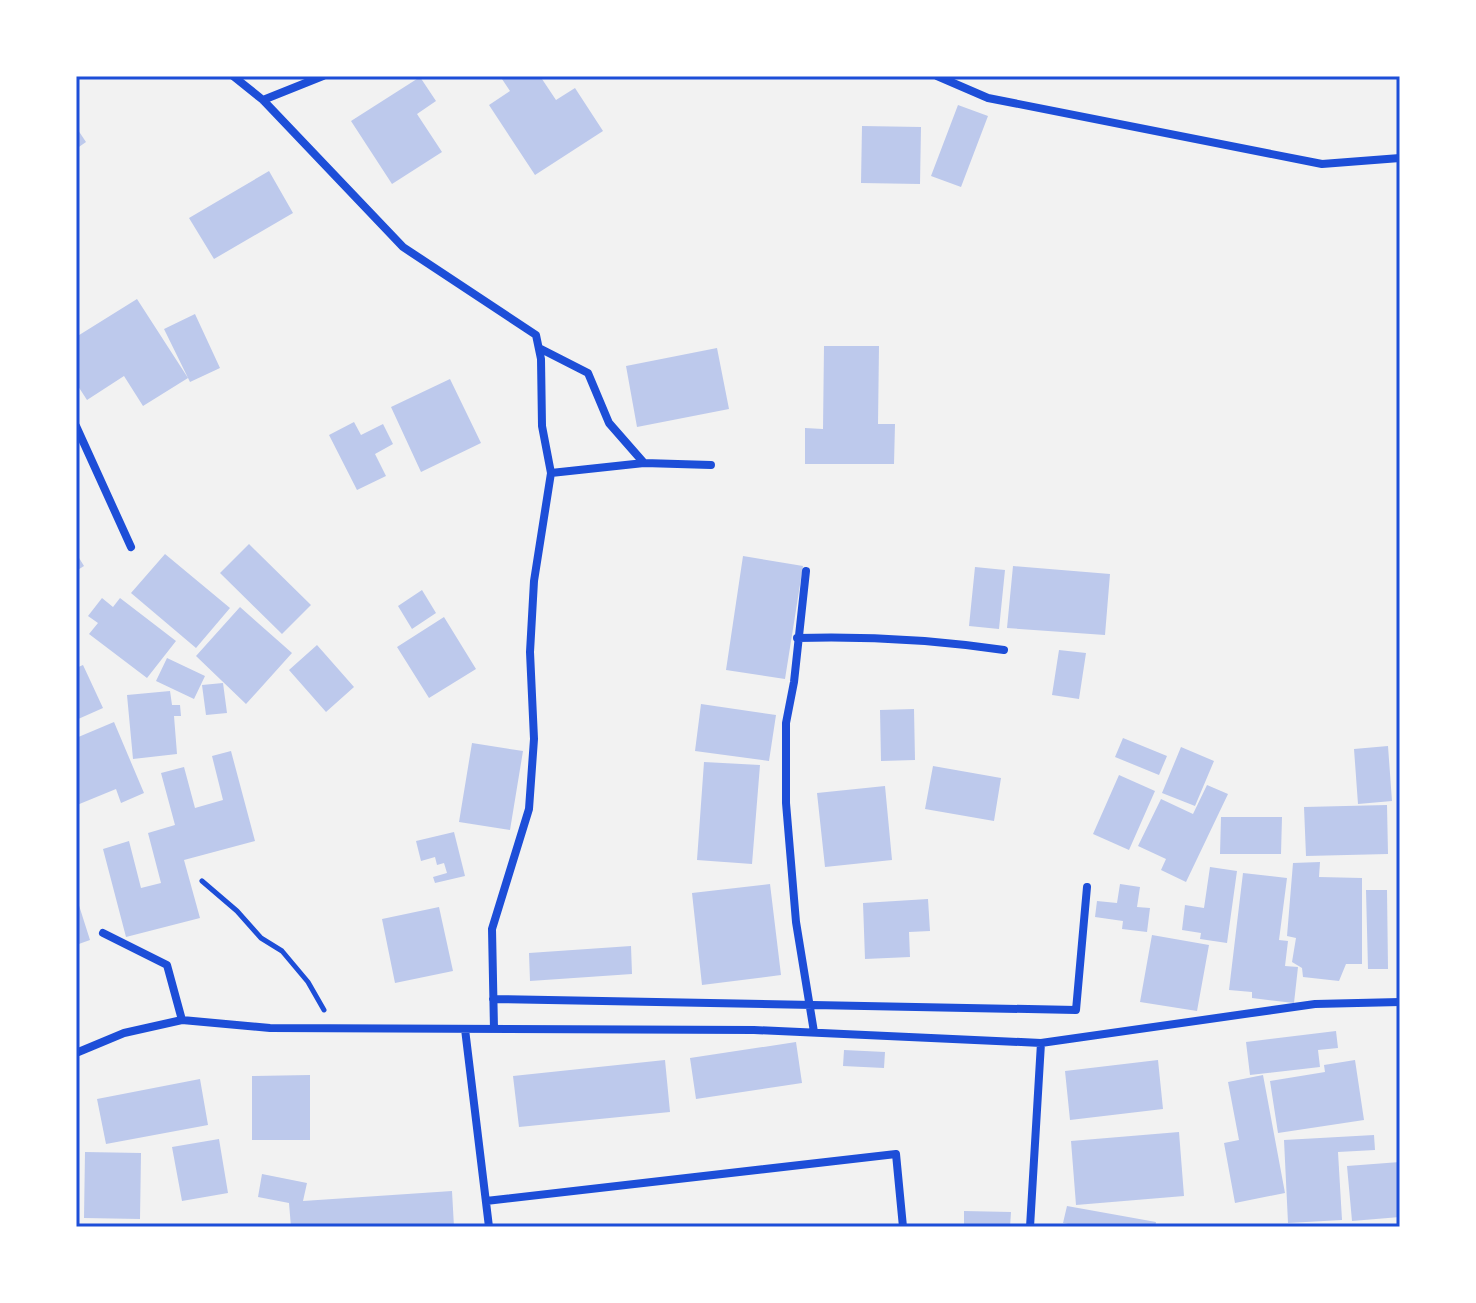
<svg xmlns="http://www.w3.org/2000/svg" width="1476" height="1303" viewBox="0 0 1476 1303" font-family="'Roboto Serif',serif">
	<style>
		.building { fill: #bdc9ec }
		.lines { fill: none; stroke-linecap: round; stroke-linejoin: round }
		.path { stroke: #1d4ed8; stroke-width: 5 }
		.minor { stroke: #1d4ed8; stroke-width: 8 }
		.neatline { fill: none; stroke: #1d4ed8; stroke-width: 3 }
	</style>
	<rect width="100%" height="100%" fill="#f2f2f2"/>
	<!-- building -->
	<path class="building" d="M500,76H540L556,100L575,88L603,131L535,175L489,105L510,91Z
		M420,77L436,101L417,114L442,152L392,184L351,121Z
		M958,105L988,116L961,187L931,176Z
		M862,126L921,127L920,184L861,183Z
		M76,127L86,142L76,149Z
		M269,171L293,213L214,259L189,218Z
		M137,299L188,378L143,406L124,376L87,400L76,383V337Z
		M195,314L220,368L190,382L164,329Z
		M824,346H879L878,424H895L894,464H805V428L823,429Z
		M717,348L729,409L637,427L626,366Z
		M450,379L481,443L421,472L391,407Z
		M354,422L361,435L383,424L393,444L375,454L386,476L357,490L329,435Z
		M249,544L311,605L282,634L220,573Z
		M76,553L84,566L76,571Z
		M165,554L230,608L196,648L131,593Z
		M743,556L803,566L785,679L726,670Z
		M1013,566L1110,574L1105,635L1007,628Z
		M975,567L1005,570L999,629L969,626Z
		M422,590L436,613L412,629L398,606Z
		M102,598L113,607L120,598L176,641L147,678L89,634L98,623L88,616Z
		M240,607L292,653L246,704L196,656Z
		M444,617L476,669L429,698L397,647Z
		M317,645L354,687L326,712L289,670Z
		M1059,650L1086,653L1079,699L1052,695Z
		M167,658L205,676L194,699L156,681Z
		M83,665L103,708L76,720V668Z
		M223,683L227,713L206,715L202,685Z
		M170,691L172,705H180L181,716H174L177,754L133,759L127,695Z
		M701,704L776,715L769,761L695,751Z
		M914,709L915,760L881,761L880,710Z
		M114,722L144,793L121,803L116,789L77,805L76,738Z
		M1123,738L1167,756L1159,775L1115,757Z
		M472,743L523,751L510,830L459,822Z
		M1388,746L1392,801L1358,804L1354,749Z
		M1181,747L1214,761L1195,806L1162,793Z
		M231,751L255,841L184,860L200,918L126,937L103,849L129,841L141,888L161,883L148,833L175,825L161,773L184,767L195,808L223,800L212,756Z
		M704,762L760,765L752,864L697,860Z
		M933,766L1001,778L994,821L925,809Z
		M1119,775L1155,791L1129,850L1093,834Z
		M1207,785L1228,794L1186,882L1161,870L1166,859L1138,846L1161,799L1193,814Z
		M885,786L892,860L825,867L817,793Z
		M1387,805L1388,854L1306,856L1304,807Z
		M1221,817H1282L1281,854H1220Z
		M454,832L465,876L435,883L433,877L447,873L444,863L437,865L435,857L421,861L416,841Z
		M1320,862L1319,877L1362,878V964H1346L1339,981L1303,977L1302,968L1292,962L1296,938L1287,936L1293,863Z
		M1210,867L1237,871L1227,943L1200,939L1201,933L1182,930L1185,905L1204,908Z
		M1243,873L1287,878L1279,940L1288,941L1285,966L1298,967L1294,1003L1252,998V992L1229,990Z
		M770,884L781,975L702,985L692,893Z
		M1120,884L1140,887L1137,907L1150,908L1147,932L1122,929L1123,921L1095,917L1097,901L1117,903Z
		M1366,890H1387L1388,969H1368Z
		M76,896L90,940L76,945Z
		M928,899L930,931L909,932L910,957L865,959L863,903Z
		M439,907L453,971L395,983L382,919Z
		M1152,935L1209,945L1197,1011L1140,1002Z
		M631,946L632,974L530,981L529,953Z
		M1336,1031L1338,1048L1318,1050L1320,1067L1250,1075L1246,1042Z
		M796,1042L802,1083L696,1099L690,1058Z
		M844,1050L885,1052L884,1068L843,1066Z
		M665,1060L670,1112L519,1127L513,1076Z
		M1158,1060L1163,1109L1070,1120L1065,1071Z
		M1355,1060L1364,1120L1278,1133L1270,1081L1325,1072L1324,1065Z
		M310,1075V1140H252V1076Z
		M1263,1075L1285,1193L1235,1203L1224,1143L1239,1140L1228,1082Z
		M200,1079L208,1125L106,1144L97,1099Z
		M1179,1132L1184,1196L1076,1205L1071,1141Z
		M1374,1135L1375,1150L1338,1152L1342,1220L1288,1223L1284,1140Z
		M219,1139L228,1193L182,1201L172,1147Z
		M85,1152L141,1153L140,1219L84,1218Z
		M1400,1162V1217L1352,1221L1347,1166Z
		M262,1174L307,1183L303,1201L452,1191L454,1227H291L289,1203L258,1197Z
		M1067,1206L1156,1222L1155,1227H1084L1063,1223Z
		M964,1211L1011,1212L1010,1227H964Z"/>
	<g class="lines">
		<!-- path -->
		<path class="path" d="M202,881L237,911L261,938L282,951L308,982L324,1010"/>
		<!-- minor -->
		<path class="minor" d="M233,76L263,100L403,247L536,335L541,359L542,426L551,473L534,581L530,652L534,739L529,809L492,929L494,1029
			M937,76L988,98L1322,164L1400,158
			M263,100L323,76
			M539,348L588,373L609,423L644,463
			M76,426L131,547
			M551,473L644,463L711,465
			M806,571L794,682L786,723V803L796,922L814,1032
			M797,638C867,636 935,640 1004,650
			M103,933L167,965L182,1020
			M493,999L1076,1010L1087,887
			M465,1029L489,1227
			M76,1053L124,1033L182,1020L270,1028L754,1030L1041,1043L1315,1004L1400,1002
			M486,1201L896,1154L903,1227
			M1030,1227L1041,1043"/>
	</g>
	<!-- border -->
	<rect width="1476" height="1303" fill="none" stroke="#ffffff" stroke-width="156"/>
	<rect x="78" y="78" width="1320" height="1147" class="neatline"/>
</svg>
